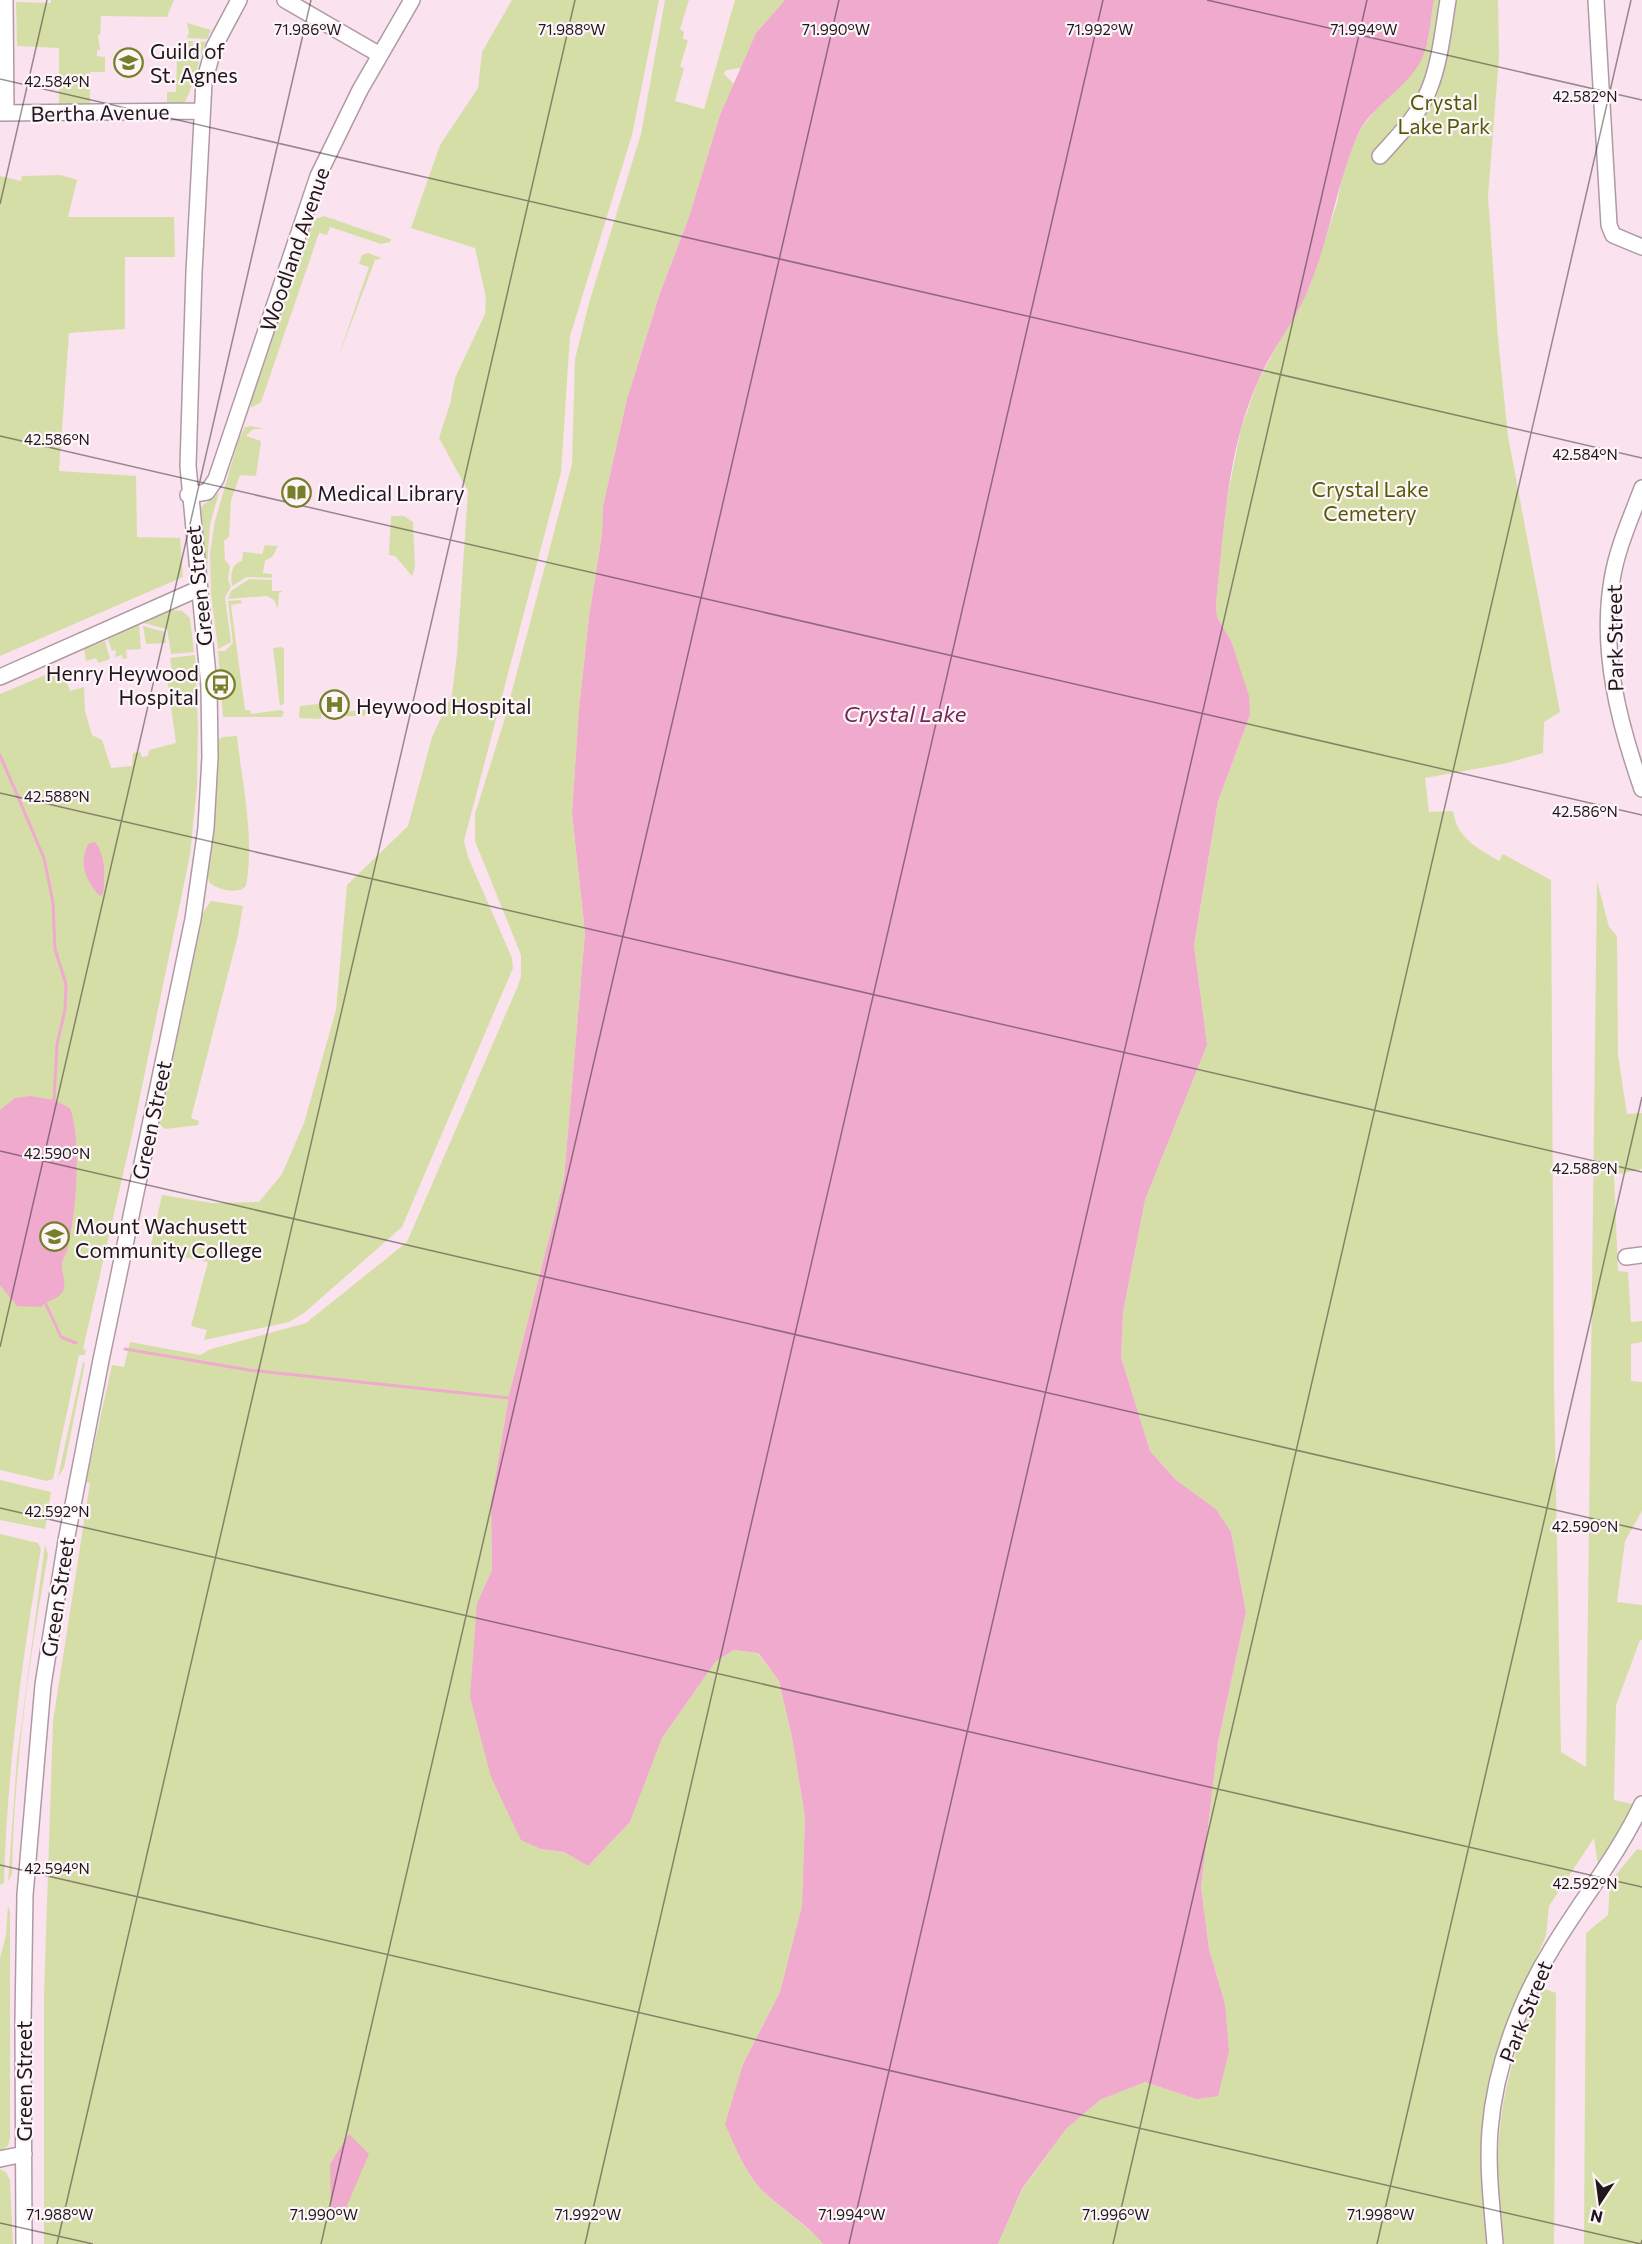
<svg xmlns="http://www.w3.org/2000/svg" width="1642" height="2244" viewBox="0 0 1642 2244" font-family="Commissioner,sans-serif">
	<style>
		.green { fill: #d6dea7 }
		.water { fill: #efaacd }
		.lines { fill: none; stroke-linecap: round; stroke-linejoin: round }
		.stream { stroke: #efaacd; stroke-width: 3 }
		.minor-casing { stroke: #af9aa4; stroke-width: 18 }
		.minor { stroke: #fff; stroke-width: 15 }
		.ticks { fill: none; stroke: #1f171b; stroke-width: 1.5; stroke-opacity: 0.45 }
		.labels { text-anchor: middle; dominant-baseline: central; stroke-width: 4.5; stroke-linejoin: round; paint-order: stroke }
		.poi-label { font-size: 21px; fill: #1f171b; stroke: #fef5f9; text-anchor: start }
		.park-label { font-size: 21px; fill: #535a06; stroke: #fef5f9 }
		.street-label { font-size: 21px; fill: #1f171b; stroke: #fef5f9 }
		.water-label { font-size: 22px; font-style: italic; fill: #732453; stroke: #fef5f9 }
		.ticks-label { font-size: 15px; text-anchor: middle; fill: #1f171b; stroke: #fef5f9; stroke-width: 4.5; stroke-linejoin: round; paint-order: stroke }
	</style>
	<rect width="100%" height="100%" fill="#fae3ee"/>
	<!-- green -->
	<path class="green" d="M51,0H174L167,17L101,16L100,35H98L100,50H97V56L105,57V72H90V103L99,105L59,106V48L17,46L16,2L51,3Z
		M512,0H659L632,135L570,336L561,472L464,841L468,857L512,958L513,968L402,1227L304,1313L289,1322L204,1340L207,1330L191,1326L208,1262L150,1250L162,1195L212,1203L259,1202L282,1174L304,1123L336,1010L347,885L408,826L432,737L452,695L457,654L468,491L439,438L450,404L455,378L485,314L486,298L475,248L411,228L440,145L478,88L482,52Z
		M665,0H689L680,29L684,32L683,39L688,40L680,67L684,68L675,101L704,109L735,0H785L756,33L741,68L726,70L724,74L734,84L720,115L689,217L660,293L627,399L603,506L602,534L589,617L579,709L572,813L585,933L564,1179L509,1395L491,1504L492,1570L477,1603L541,1849L564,1852L588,1866L630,1822L662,1738L716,1661L734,1650L757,1653L779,1681L792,1737L805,1817L802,1906L780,1992L743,2064L726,2124C735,2146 746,2175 764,2192C783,2210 806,2224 823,2244H44V1995L53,1721L90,1483L86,1482L112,1365L124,1367L130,1342L200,1355L211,1349L306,1323L407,1242L517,988L521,977V955L475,841V814L504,721L572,464L575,359L589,303L641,134Z
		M1434,0H1498L1499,57L1488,196L1498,338L1508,436L1560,712L1544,722L1543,753L1503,764L1425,778L1429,812L1453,811C1457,838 1477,848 1499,861L1503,854L1551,880L1554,1388L1561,1752L1586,1767L1597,881L1609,927L1617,936L1618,1055L1627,1114L1642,1113V1169L1614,1175L1618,1271L1628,1272L1631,1322L1642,1321V1342L1631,1344V1381L1642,1382V1511L1625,1541L1617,1602L1642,1605V1640H1640L1616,1705L1614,1800L1638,1805L1598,1865L1594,1838L1549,1906L1546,1936L1508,2020L1489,2086L1481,2130L1486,2244H998L1022,2190L1066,2129L1100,2100L1145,2082L1196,2099L1225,2004L1209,1949L1201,1887L1218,1742L1246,1612L1231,1532L1216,1509L1176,1480L1150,1451L1121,1357L1123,1312L1145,1200L1207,1045L1194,945L1218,801L1250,715L1231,641L1217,617L1216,602L1224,513L1241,429L1258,381L1310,285L1337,203L1344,167L1360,130L1428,41Z
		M187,23L211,30L207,39L187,38L189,32Z
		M187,41H193V52L196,50L194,41L206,42C200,55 191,95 184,103L167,105V92H176L177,55H180L181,49H186Z
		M61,175L77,180L68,217H174L175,257H125V329L69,333L59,471L136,476L137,537L180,538L183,577L0,656V176L21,181L22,176Z
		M324,216L391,239L390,242L381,244L330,227L327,235L319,233L261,402L251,408V399L312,220Z
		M368,253L382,258L375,260L338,358L369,267L359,264L362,255Z
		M251,426L264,429H253L246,436L261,441L256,476L240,475L231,500L229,537L224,541L225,560L230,566L228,579L231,587L225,597L231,642L218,649L211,594L210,553L215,521L239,438L245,427Z
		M219,493L210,524L207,568L197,519L202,506Z
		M391,516H404L413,522L415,567L412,576L395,556L389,555Z
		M265,545L278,546L273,556L265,561L263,573L272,574V578L247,577L232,586C230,576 231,564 242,561L243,552L262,554Z
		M249,579L272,580V591H283L279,593L278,609L274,600L267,596L228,599L231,591Z
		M241,600L242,603L231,605L245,710H250L251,714L281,710L284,712L282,717H223L218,651H225L233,643L228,601Z
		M172,610L182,611L190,618L194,652L171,654L167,629L143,623Z
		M139,624L141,649L126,650L127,658L123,659L122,655L115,657L116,650L112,651L108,639Z
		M143,626L165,632L166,643L146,644Z
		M105,641L110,659L98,663L96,658L86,661L84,649Z
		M281,647L284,649V703L280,706L273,648Z
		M195,655L198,727L197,786L190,855L132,1135L83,1349L86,1350L85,1355H79L53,1479L47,1481L0,1470V694L62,668L70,691L84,687L85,711L92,735L102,740L111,768L132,766L133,753L140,752L142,757L148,756L149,750L176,743L167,679L173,678L170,658Z
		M376,702H380L379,712L362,716H338L337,713L375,708Z
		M318,704L322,707L321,719L299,718L300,706Z
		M237,736C242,784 255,837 246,886C238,895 217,890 209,882L208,877L214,827L218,741L222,737Z
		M211,901L243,906L238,935L191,1118L199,1121L198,1125L165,1129L160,1125V1119L202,914Z
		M83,1362L85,1363L64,1468L58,1477Z
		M0,1480L51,1492L45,1529L0,1520Z
		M0,1534L38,1543L41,1549C22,1659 7,1771 4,1883L0,1885Z
		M45,1544L48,1555C29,1659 14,1768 12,1874L8,1882L17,1759Z
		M1637,1849L1642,1850V2244H1584L1586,1933L1608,1915L1610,1882Z
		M8,1906L10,1912V2138L8,2146L0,2152V1958L6,1935Z
		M1545,1989L1556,1993L1554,2244H1502C1495,2165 1495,2109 1522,2034C1528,2017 1532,2001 1545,1989Z
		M0,2169L6,2172L10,2180L13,2244H0Z"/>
	<!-- water -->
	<path class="water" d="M785,0H1434C1430,21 1430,47 1418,66C1402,91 1371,107 1358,134C1337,182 1330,236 1310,285C1297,319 1273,347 1258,381C1227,450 1224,528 1216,603L1217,617L1231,641L1249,696L1250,715L1218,801L1194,945L1207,1045L1145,1200L1123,1312L1121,1357L1150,1451L1176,1480L1216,1509L1231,1532L1246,1612L1218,1742L1201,1887L1209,1949L1225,2004L1229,2051L1218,2096L1196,2099L1145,2082L1100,2100L1066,2129L1022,2189L998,2244H823C806,2223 783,2210 764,2192C746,2175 735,2146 725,2124L743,2064L780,1992L802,1906L805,1817L792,1737L779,1681L758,1653L734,1650L716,1661L662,1738L630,1822L588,1866L564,1852L541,1849L521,1840L491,1777L470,1697L477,1603L492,1570L491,1504L509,1395L564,1179L585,933L572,813L579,709L589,617L602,534L603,506L627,399L660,293L689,217L720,115L756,33Z
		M95,842C106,856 105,876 103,894L100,896C85,881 78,862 89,843Z
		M30,1096L54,1100L70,1108C82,1141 76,1217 67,1251C66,1255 62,1259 62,1264C61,1273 67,1281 63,1291C59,1300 47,1299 41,1307L17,1306L0,1285V1110L15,1098Z
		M349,2134L369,2154L342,2217L331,2215L330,2164Z"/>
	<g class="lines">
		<!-- stream -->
		<path class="stream" d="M0,755L44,858L53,903L55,949L66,984L65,1010L57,1044L54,1100
			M45,1302L61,1337L76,1343
			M125,1349L249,1370L509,1398"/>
		<defs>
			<path id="minor" d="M5,0L6,113
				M285,0L380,55
				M1596,0L1609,225L1613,235L1642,247
				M0,113L200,111
				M1380,156C1398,136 1418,116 1428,92C1440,64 1443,30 1448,0
				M1642,488C1631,518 1617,548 1612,580C1600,651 1619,723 1642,789
				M188,495L207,492L216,479L318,176L360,90L412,0
				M0,677L198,589
				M1626,1257L1642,1255
				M0,2159L24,2154
				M24,2244L23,2021L25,1895L43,1685L66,1541L101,1360L193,919L206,828L210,757L209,686L188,466L194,272L204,82L214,47L239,0
				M1495,2244C1492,2206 1487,2168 1490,2130C1495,2067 1520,2000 1553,1947C1582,1899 1618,1855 1642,1804"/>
		</defs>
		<!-- minor casing -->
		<use href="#minor" class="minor-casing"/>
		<!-- minor -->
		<use href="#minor" class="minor"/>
	</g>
	<!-- ticks -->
	<path class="ticks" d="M1207,0L1642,100M0,79L1642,458M0,204L47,0M0,436L1642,815M0,793L1642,1172M0,1151L1642,1530M0,1347L311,0M0,1508L1642,1887M0,1865L1641,2244M0,2223L93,2244M57,2244L575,0M321,2244L839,0M585,2244L1103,0M849,2244L1367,0M1113,2244L1631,0M1377,2244L1642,1097M1641,2244L1642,2240"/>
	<!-- icons -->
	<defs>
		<symbol id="school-ring" viewBox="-11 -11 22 22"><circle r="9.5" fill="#fef5f9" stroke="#767f2a" stroke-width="1.5"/><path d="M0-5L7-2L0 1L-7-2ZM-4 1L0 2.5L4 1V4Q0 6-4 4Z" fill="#767f2a"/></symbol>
		<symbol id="library-ring" viewBox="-11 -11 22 22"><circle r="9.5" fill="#fef5f9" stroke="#767f2a" stroke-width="1.5"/><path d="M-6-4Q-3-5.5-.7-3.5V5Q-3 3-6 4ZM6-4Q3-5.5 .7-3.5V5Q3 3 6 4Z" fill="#767f2a"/></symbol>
		<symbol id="bus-ring" viewBox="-11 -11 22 22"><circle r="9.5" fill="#fef5f9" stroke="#767f2a" stroke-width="1.5"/><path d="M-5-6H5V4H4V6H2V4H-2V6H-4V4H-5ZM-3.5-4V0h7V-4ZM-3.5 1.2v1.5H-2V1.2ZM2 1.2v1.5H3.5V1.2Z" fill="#767f2a"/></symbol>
		<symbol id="hospital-ring" viewBox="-11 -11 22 22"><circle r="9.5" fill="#fef5f9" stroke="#767f2a" stroke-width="1.5"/><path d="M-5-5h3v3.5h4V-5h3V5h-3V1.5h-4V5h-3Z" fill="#767f2a"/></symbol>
		<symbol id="university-ring" viewBox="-11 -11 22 22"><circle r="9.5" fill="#fef5f9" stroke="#767f2a" stroke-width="1.5"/><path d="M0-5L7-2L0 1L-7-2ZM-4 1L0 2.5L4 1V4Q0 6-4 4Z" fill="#767f2a"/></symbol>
	</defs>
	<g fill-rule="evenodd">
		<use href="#school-ring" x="112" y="46" width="33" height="33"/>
		<use href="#library-ring" x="280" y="476" width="33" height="33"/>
		<use href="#bus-ring" x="204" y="668" width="33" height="33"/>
		<use href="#hospital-ring" x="318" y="688" width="33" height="33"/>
		<use href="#university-ring" x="38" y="1220" width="33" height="33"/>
	</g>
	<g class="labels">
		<!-- poi labels -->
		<g class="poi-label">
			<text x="150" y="50">Guild of<tspan x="150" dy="24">St. Agnes</tspan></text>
			<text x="317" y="492">Medical Library</text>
			<text x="199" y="672" text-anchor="end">Henry Heywood<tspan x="199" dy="24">Hospital</tspan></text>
			<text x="356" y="705">Heywood Hospital</text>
			<text x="75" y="1225">Mount Wachusett<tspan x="75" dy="24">Community College</tspan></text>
		</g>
		<!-- park labels -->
		<g class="park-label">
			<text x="1444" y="101">Crystal<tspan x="1444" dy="24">Lake Park</tspan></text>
			<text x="1370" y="488">Crystal Lake<tspan x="1370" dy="24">Cemetery</tspan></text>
		</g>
		<!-- street labels -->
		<g class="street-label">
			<text transform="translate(100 112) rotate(-1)">Bertha Avenue</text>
			<text transform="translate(294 249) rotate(-71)">Woodland Avenue</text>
			<text transform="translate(198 586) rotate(-96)">Green Street</text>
			<text transform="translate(1614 638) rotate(-91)">Park Street</text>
			<text transform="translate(151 1120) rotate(-78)">Green Street</text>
			<text transform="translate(57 1597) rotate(-81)">Green Street</text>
			<text transform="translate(1525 2011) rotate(-68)">Park Street</text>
			<text transform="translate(23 2081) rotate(-90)">Green Street</text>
		</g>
		<!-- water labels -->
		<g class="water-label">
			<text x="905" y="713">Crystal Lake</text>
		</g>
	</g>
	<g class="ticks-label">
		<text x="308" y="35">71.986°W</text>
		<text x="572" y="35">71.988°W</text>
		<text x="836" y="35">71.990°W</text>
		<text x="1100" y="35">71.992°W</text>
		<text x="1364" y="35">71.994°W</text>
		<text x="57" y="87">42.584°N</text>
		<text x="1585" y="102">42.582°N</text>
		<text x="57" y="445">42.586°N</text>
		<text x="1585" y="460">42.584°N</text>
		<text x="57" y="802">42.588°N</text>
		<text x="1585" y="817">42.586°N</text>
		<text x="57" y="1159">42.590°N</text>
		<text x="1585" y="1174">42.588°N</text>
		<text x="57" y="1517">42.592°N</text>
		<text x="1585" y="1532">42.590°N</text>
		<text x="57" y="1874">42.594°N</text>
		<text x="1585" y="1889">42.592°N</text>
		<text x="60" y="2220">71.988°W</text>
		<text x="324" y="2220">71.990°W</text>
		<text x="588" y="2220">71.992°W</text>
		<text x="852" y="2220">71.994°W</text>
		<text x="1116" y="2220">71.996°W</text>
		<text x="1381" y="2220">71.998°W</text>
	</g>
	<!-- north arrow -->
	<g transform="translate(1600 2202) rotate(193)" stroke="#fef5f9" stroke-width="4.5" paint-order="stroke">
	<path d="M0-4.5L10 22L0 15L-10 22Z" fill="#1f171b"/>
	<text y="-9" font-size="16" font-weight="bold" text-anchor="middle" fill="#1f171b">N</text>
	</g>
</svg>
